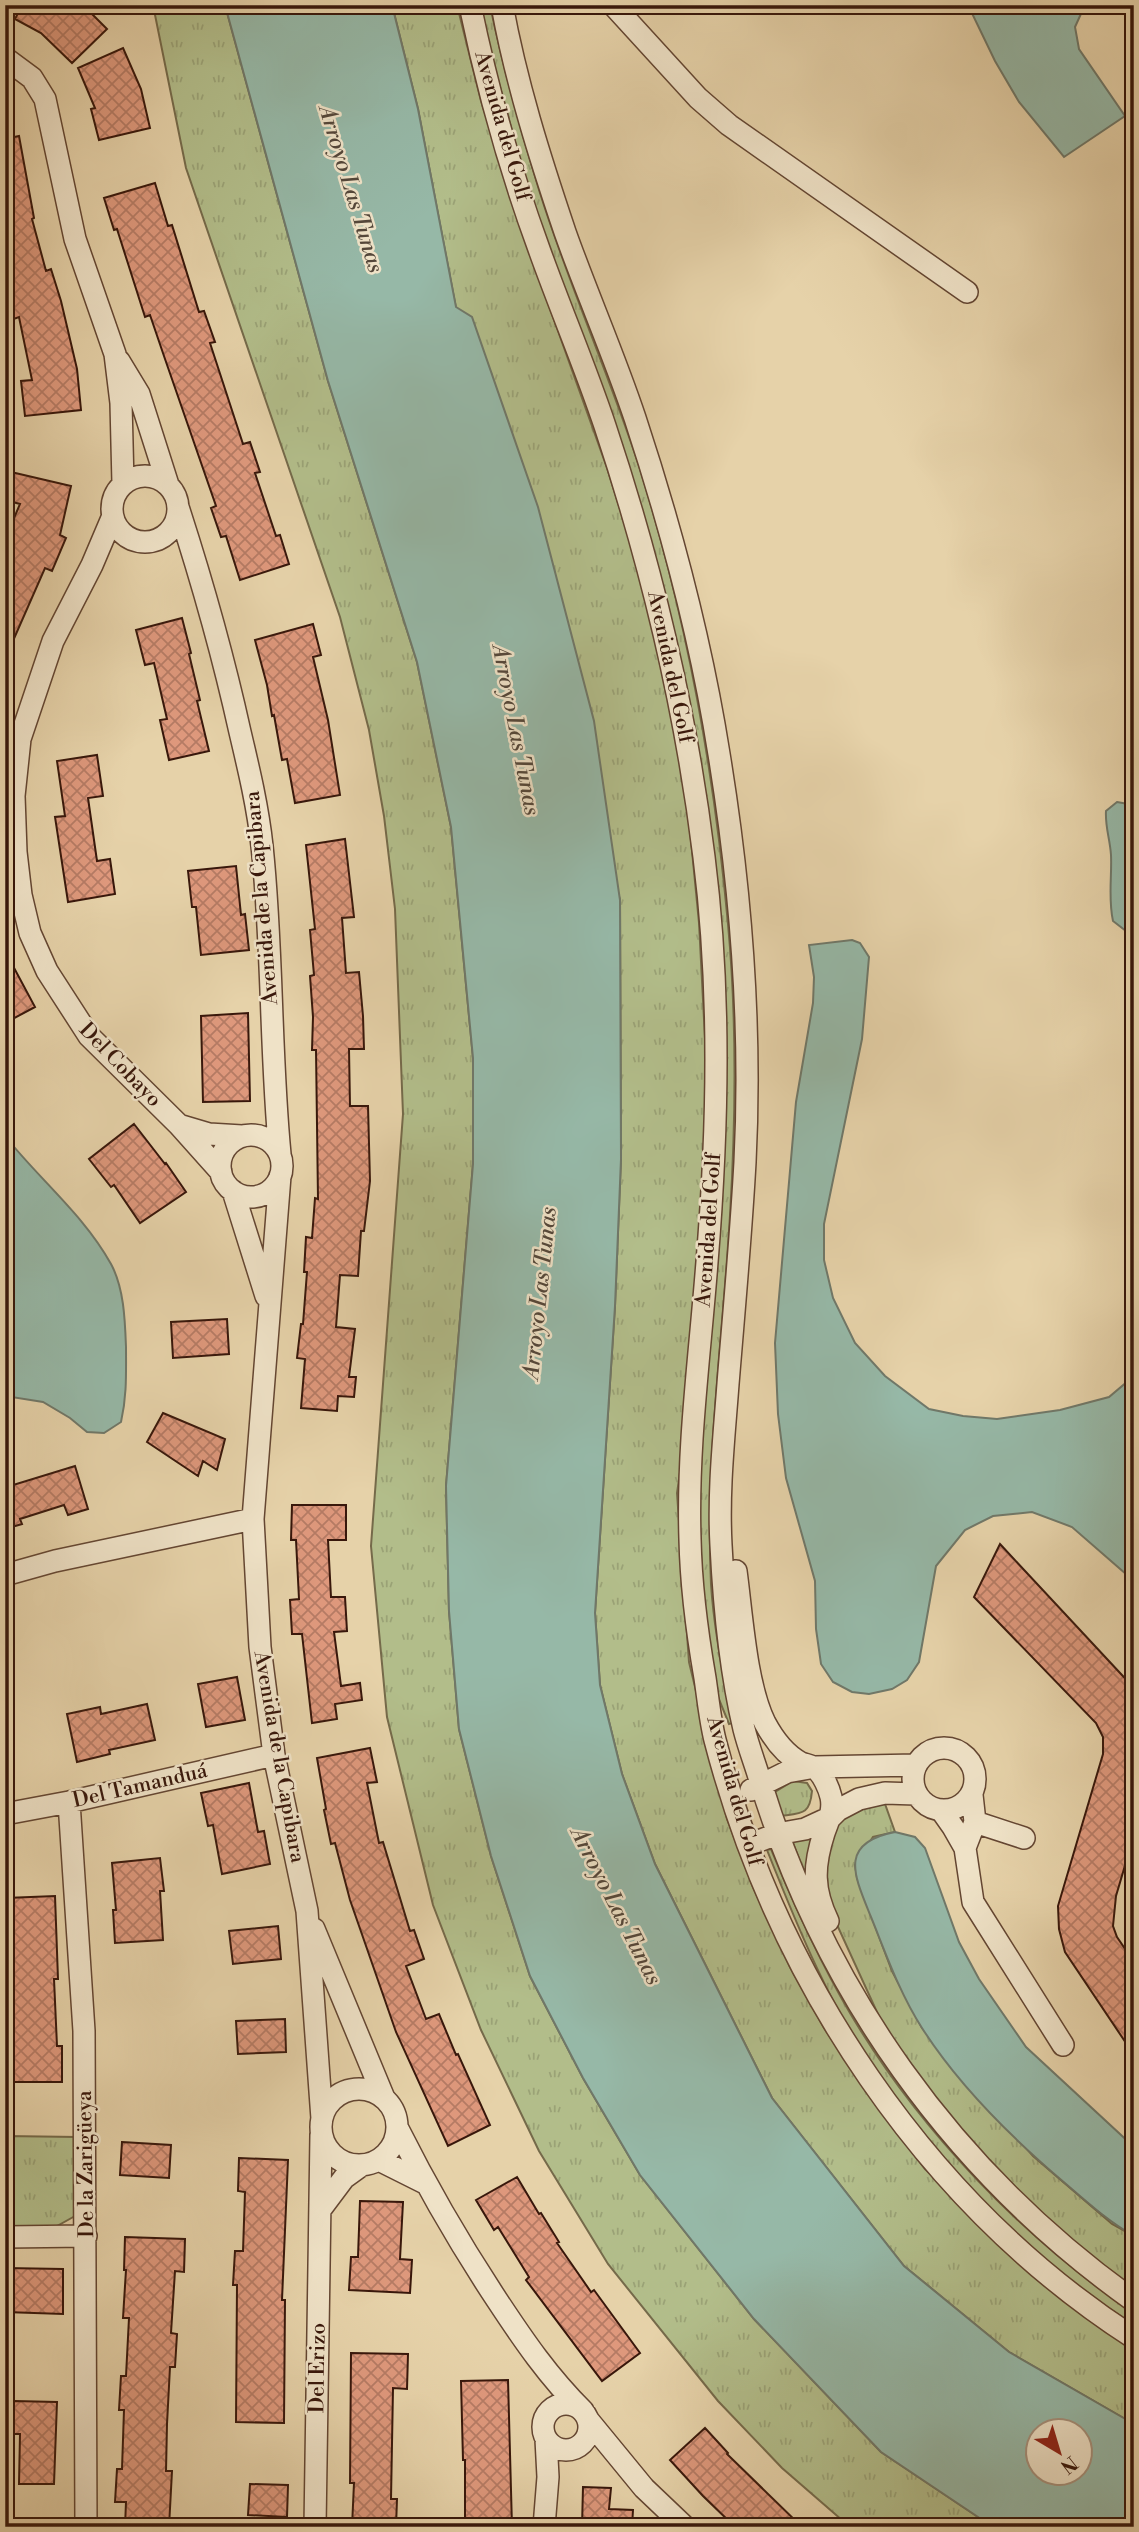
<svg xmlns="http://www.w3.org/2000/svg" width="1139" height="2532" viewBox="0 0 1139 2532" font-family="'Libre Bodoni',serif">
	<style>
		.grass { fill: url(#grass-tufts); stroke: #756a4a; stroke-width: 2 }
		.water { fill: #96b8a7; stroke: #707869; stroke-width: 2; fill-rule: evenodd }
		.building { fill: url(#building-cross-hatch); stroke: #38170b; stroke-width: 2 }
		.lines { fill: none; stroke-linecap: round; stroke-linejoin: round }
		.minor-casing { stroke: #644632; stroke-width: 24 }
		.minor { stroke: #efe2c7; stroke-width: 21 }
		.labels { text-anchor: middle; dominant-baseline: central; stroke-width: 5; stroke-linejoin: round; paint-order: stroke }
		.street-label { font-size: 21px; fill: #38170b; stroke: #efe2c7 }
		.water-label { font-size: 23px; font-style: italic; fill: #54473a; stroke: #efe2c7 }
	</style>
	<defs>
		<pattern id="grass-tufts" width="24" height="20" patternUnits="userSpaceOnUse" patternTransform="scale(1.75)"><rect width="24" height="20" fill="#b2bd8a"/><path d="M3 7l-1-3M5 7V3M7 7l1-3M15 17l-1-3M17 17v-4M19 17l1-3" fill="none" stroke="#9aa276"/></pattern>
		<pattern id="building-cross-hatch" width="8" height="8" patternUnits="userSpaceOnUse" patternTransform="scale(1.75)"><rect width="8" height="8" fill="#de987c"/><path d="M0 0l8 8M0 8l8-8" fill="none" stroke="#b57b64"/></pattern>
	</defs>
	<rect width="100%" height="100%" fill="#e6d2a9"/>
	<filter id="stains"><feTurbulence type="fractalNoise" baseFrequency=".00286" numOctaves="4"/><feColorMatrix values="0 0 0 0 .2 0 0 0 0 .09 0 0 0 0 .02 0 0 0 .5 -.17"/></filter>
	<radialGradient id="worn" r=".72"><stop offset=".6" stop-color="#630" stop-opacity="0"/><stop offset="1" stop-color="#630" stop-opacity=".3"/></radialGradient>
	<!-- grass -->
	<path class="grass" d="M153,5H225L328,381L417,662L451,827L473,1058V1164L446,1486L449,1611L459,1729L491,1856L530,1976L583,2078L640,2175L754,2319L881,2452L993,2527H850L782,2468L718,2401L608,2264L539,2151L481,2030L433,1905L387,1717L371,1546L403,1114L395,909L384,816L369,730L340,617L186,168Z
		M392,5H457L481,101L543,289L607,468L639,569L672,707L689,820L699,923L708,1096L685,1439L677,1493L689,1662L727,1819L753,1887L790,1967L824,2028L880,2110L925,2169L1056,2294L1134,2351V2424L1009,2352L904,2266L772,2098L655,1864L622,1774L600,1685L595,1613L615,1306L621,1159L620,900L462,313L456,308L418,109Z
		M480,5H490C503,68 521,131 540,193C569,285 609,374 639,466C686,614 714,769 728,924C737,1021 736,1118 730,1215C723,1338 705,1460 711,1584C714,1631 724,1678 732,1723L729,1724L716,1692L711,1664L703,1590L699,1513L701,1449L721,1217L725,1120L703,787L530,197L491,54Z
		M793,1781L807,1783L812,1791C810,1814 803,1813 782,1816L775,1792Z
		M873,1803L885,1804L895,1832L873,1837L855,1865L857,1878L892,1971L922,2028L1033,2156L1112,2224L1134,2236V2290L1053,2227L949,2119L882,2023L827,1903L822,1878L831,1828L855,1806Z
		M814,1828L808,1856V1871L804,1872L790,1835Z
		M771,1849C794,1905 819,1960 850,2013C918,2128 1022,2238 1134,2313V2325C1035,2262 946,2174 879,2078C831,2009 798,1928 767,1850Z
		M5,2136L77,2137L75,2216L57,2226H5Z"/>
	<!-- water -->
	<path class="water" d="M225,5H392L418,109L456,307L472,317L538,507L594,721L620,900L621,1159L615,1306L595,1613L600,1685L622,1774L655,1864L772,2098L904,2266L1009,2352L1134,2424V2527H993L881,2452L754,2319L640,2175L583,2078L530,1976L491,1856L459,1729L449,1611L446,1486L473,1164V1058L451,827L417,662L328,381ZM1080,2430V2472H1038V2430Z
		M968,5H1085L1075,27L1079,49L1125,116L1064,157L1019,102L995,61Z
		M1117,802L1134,805V932L1126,931L1113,921C1108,899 1112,877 1111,855C1110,839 1105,827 1106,811Z
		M852,940L860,943L869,957L862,1039L824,1224V1260L833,1298L855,1343L885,1376L929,1409L963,1416L997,1419L1060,1410L1109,1397L1134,1376V1581L1072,1527L1032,1512L993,1516L965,1530L936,1566L919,1662L907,1680L892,1689L869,1694L852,1692L833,1682L821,1664L816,1629L815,1581L786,1478L778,1414L775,1343L796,1102L813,1003L814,977L809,945Z
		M5,1136C39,1179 84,1215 111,1264C124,1288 125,1320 126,1347C126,1373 127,1396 121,1422L104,1433L87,1432L70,1418L43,1402L5,1396Z
		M895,1832L915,1837L925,1848L959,1942L979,1979L1026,2047L1134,2147V2236C1109,2222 1088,2203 1066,2184C1014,2140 959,2086 922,2028C900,1994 886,1954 871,1917C854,1875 838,1843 895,1832Z"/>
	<!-- building -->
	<path class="building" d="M22,5H83L107,29L72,63L41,33L15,19Z
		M123,48L141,89L150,128L99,140L91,109L95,108L78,68Z
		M19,136L34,218L32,219L46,271L51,269L61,301L77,369L81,410L25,416L21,381L32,380L19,317L5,322V139Z
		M155,183L168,226L172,225L199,312L204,311L215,342L210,343L243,444L250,442L260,472L255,473L276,536L280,535L289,564L240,580L226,536L221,537L211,508L216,506L165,359L150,315L145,317L117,229L114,230L104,198Z
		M11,472L71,486L60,535L66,538L52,571L45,568L5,659V539L20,504L5,500Z
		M182,618L191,653L189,654L200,700L197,701L209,751L169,760L160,720L167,719L154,663L145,665L136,630Z
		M313,624L321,655L313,657L328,720L340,795L295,803L287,759L282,760L274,715L272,716L267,685L255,640Z
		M97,755L103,796L88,798L97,861L110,859L115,894L68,902L55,817L65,816L57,761Z
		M345,839L354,917L342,918L346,973L359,972L363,1016L364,1049H349L350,1106H368L370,1181L364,1231H361L358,1276L340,1275L336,1327L355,1329L349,1377H356L354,1397L338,1396L337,1411L301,1408L305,1359L297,1358L301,1324H303L307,1272H304L306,1237L312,1238L315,1198L318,1199L316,1050H312L313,1017L310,976L314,975L310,930L315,929L306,845Z
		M236,866L241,915L245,914L249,950L201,955L196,907H192L188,871Z
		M5,951L35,1007L5,1023Z
		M248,1013L250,1101L203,1102L201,1016Z
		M134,1124L165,1164L166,1163L186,1192L140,1223L114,1185L111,1187L89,1159Z
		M227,1319L229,1354L173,1358L171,1322Z
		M163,1413L225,1439L217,1470L203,1461L198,1476L147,1442Z
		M75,1466L88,1509L68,1515L64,1505L20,1519L22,1524L5,1529V1483L9,1482L10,1486Z
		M292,1505H346V1540H328L331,1597H345L347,1631L334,1632L341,1686L360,1683L362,1700L335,1704L337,1719L312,1723L302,1634H292L290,1600L299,1599L296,1540H291Z
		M1000,1544L1134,1688V1835L1116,1896L1113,1926L1117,1937L1134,1962V2055L1065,1952L1059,1929L1058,1906L1103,1754V1737L1096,1723L974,1597Z
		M237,1677L245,1720L206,1727L198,1684Z
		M147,1704L155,1740L109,1750L110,1754L77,1762L67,1714L100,1707L101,1714Z
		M370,1748L377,1782L367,1783L379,1843L383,1842L410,1931L414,1930L424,1959L406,1966L426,2019L439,2014L456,2055L458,2054L490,2125L448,2146L396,2032L350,1900L335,1843L331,1844L324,1810L326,1809L317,1758Z
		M249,1783L258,1832L264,1831L270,1864L222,1874L213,1825L208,1826L201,1793Z
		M160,1858L164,1891H160L163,1940L115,1943L113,1910H116L112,1863Z
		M55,1896L58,1979H54L57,2046H62V2082H7L5,1997H9L6,1898Z
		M278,1926L281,1959L233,1964L229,1931Z
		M285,2019L286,2052L238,2054L236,2021Z
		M122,2142L171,2145L169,2178L120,2175Z
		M239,2158L288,2160L282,2300H285L284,2423L236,2422L237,2285H233L235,2251H243L245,2192L238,2191Z
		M517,2177L539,2214L541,2213L559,2242L557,2243L591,2292L594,2290L640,2353L602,2381L526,2280L529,2277L498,2227L494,2230L476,2200Z
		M360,2201L403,2202L400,2259L412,2260L410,2293L349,2290L351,2257H358Z
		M125,2237L185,2239L184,2272L175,2271L171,2333L177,2334L175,2367H170L167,2424L166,2471H172L169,2527H125L126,2502H115L117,2469H122L124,2410H119L121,2376H126L129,2318H123L126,2270H124Z
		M5,2268L63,2269V2314L5,2312Z
		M351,2353L408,2354L407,2389L393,2388L391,2499H397L396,2527H352L354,2483H350Z
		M508,2380L512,2527H465V2460H463L461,2381Z
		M14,2401L57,2402L54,2484H19L20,2434H14Z
		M705,2428L728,2453L727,2454L802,2527H735L703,2496L670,2460Z
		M250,2484L288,2485L287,2517L248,2515Z
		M583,2487L611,2488L609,2509L633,2510L632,2527H582Z"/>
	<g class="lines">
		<defs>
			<path id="minor" d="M470,5C487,87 510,170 539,249C560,308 585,366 605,426C652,567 686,711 704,857C721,991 718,1127 707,1262C700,1354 687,1447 690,1539C691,1586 697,1632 705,1678C708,1698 710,1720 715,1740C777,1979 925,2203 1134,2338
				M502,5C516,82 540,158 565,232C587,294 614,355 635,418C671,527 701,640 719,754C741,889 752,1025 745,1162C741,1236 734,1310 728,1384C724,1438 718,1491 721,1545C724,1606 730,1670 744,1729C748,1745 754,1761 759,1777C823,1990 953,2172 1134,2301
				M613,5L698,98L729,125L967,292
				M5,58L32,78L45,99L75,239L115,354L121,403L123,484
				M119,361L139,394L168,485
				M112 509a33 33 0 1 1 66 0a33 33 0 1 1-66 0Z
				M178,507C202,581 223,655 240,732C249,770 258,808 262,846C273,949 270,1052 280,1154
				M112,518L92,565L53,641L20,739L14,796L16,852L21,895L30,933L47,971L89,1036L179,1125L221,1172
				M182,1126L209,1134L242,1136
				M220 1166a31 31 0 1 1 62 0a31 31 0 1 1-62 0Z
				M280,1176L253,1519L260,1647L274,1755L307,1911L322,2119
				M233,1191L266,1296
				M736,1571C742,1615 746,1685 765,1723C773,1738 786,1755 801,1763C806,1765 812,1765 816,1769C823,1775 829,1788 831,1797C834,1811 828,1821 824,1833C813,1867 813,1890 828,1921
				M5,1575L55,1561L253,1519
				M913 1779a31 31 0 1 1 62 0a31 31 0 1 1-62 0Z
				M751,1790L787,1772L815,1767L916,1765
				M69,1802L84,2031L86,2527
				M941,1810L953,1827L965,1848L973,1902L1063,2045
				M5,1814L69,1802L274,1755
				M975,1822L1024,1838
				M748,1845L777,1834L805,1829L831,1817L838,1810L859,1799L885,1793L916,1794
				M965,1848L975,1822L972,1795
				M314,1929L384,2098
				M321 2127a38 38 0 1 1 76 0a38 38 0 1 1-76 0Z
				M397,2127C427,2187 460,2244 497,2300C524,2341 548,2376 583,2411
				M379,2160L425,2183
				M320,2210L344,2178L362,2165
				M5,2237L86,2236
				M543 2427a23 23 0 1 1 46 0a23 23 0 1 1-46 0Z
				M589,2421L644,2488L685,2527
				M315,2527L321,2135
				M544,2527L548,2477L546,2439"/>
		</defs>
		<!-- minor casing -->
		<use href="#minor" class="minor-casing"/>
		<!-- minor -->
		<use href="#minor" class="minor"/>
	</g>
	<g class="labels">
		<!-- street labels -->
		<g class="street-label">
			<text transform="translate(502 126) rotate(74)">Avenida del Golf</text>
			<text transform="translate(670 667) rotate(78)">Avenida del Golf</text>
			<text transform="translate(262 898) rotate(-95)">Avenida de la Capibara</text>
			<text transform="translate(120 1065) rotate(46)">Del Cobayo</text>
			<text transform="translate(709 1230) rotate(-86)">Avenida del Golf</text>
			<text transform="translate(279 1757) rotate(80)">Avenida de la Capibara</text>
			<text transform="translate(140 1786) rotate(-13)">Del Tamanduá</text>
			<text transform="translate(734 1791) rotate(74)">Avenida del Golf</text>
			<text transform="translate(86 2164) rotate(-91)">De la Zarigüeya</text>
			<text transform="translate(318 2368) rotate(-89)">Del Erizo</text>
		</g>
		<!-- water labels -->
		<g class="water-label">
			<text transform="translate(351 189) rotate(73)">Arroyo Las Tunas</text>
			<text transform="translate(516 730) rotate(79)">Arroyo Las Tunas</text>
			<text transform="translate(540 1293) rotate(-84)">Arroyo Las Tunas</text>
			<text transform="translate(616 1906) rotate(63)">Arroyo Las Tunas</text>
		</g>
	</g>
	<!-- margin -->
	<rect width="1139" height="2532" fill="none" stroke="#e6d2a9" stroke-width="28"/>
	<rect x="7" y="7" width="1125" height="2518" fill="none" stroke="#38170b" stroke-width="3.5"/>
	<rect x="14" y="14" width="1111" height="2504" fill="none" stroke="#38170b" stroke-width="2"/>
	<!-- north arrow -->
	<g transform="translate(1059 2452) rotate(142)"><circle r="33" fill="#efe2c7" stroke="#a6917c" stroke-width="2"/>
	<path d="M0-5L12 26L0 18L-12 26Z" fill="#8f2418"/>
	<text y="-10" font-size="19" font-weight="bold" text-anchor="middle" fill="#38170b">N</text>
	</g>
	<rect width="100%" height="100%" filter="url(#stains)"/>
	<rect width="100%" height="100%" fill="url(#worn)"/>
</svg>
